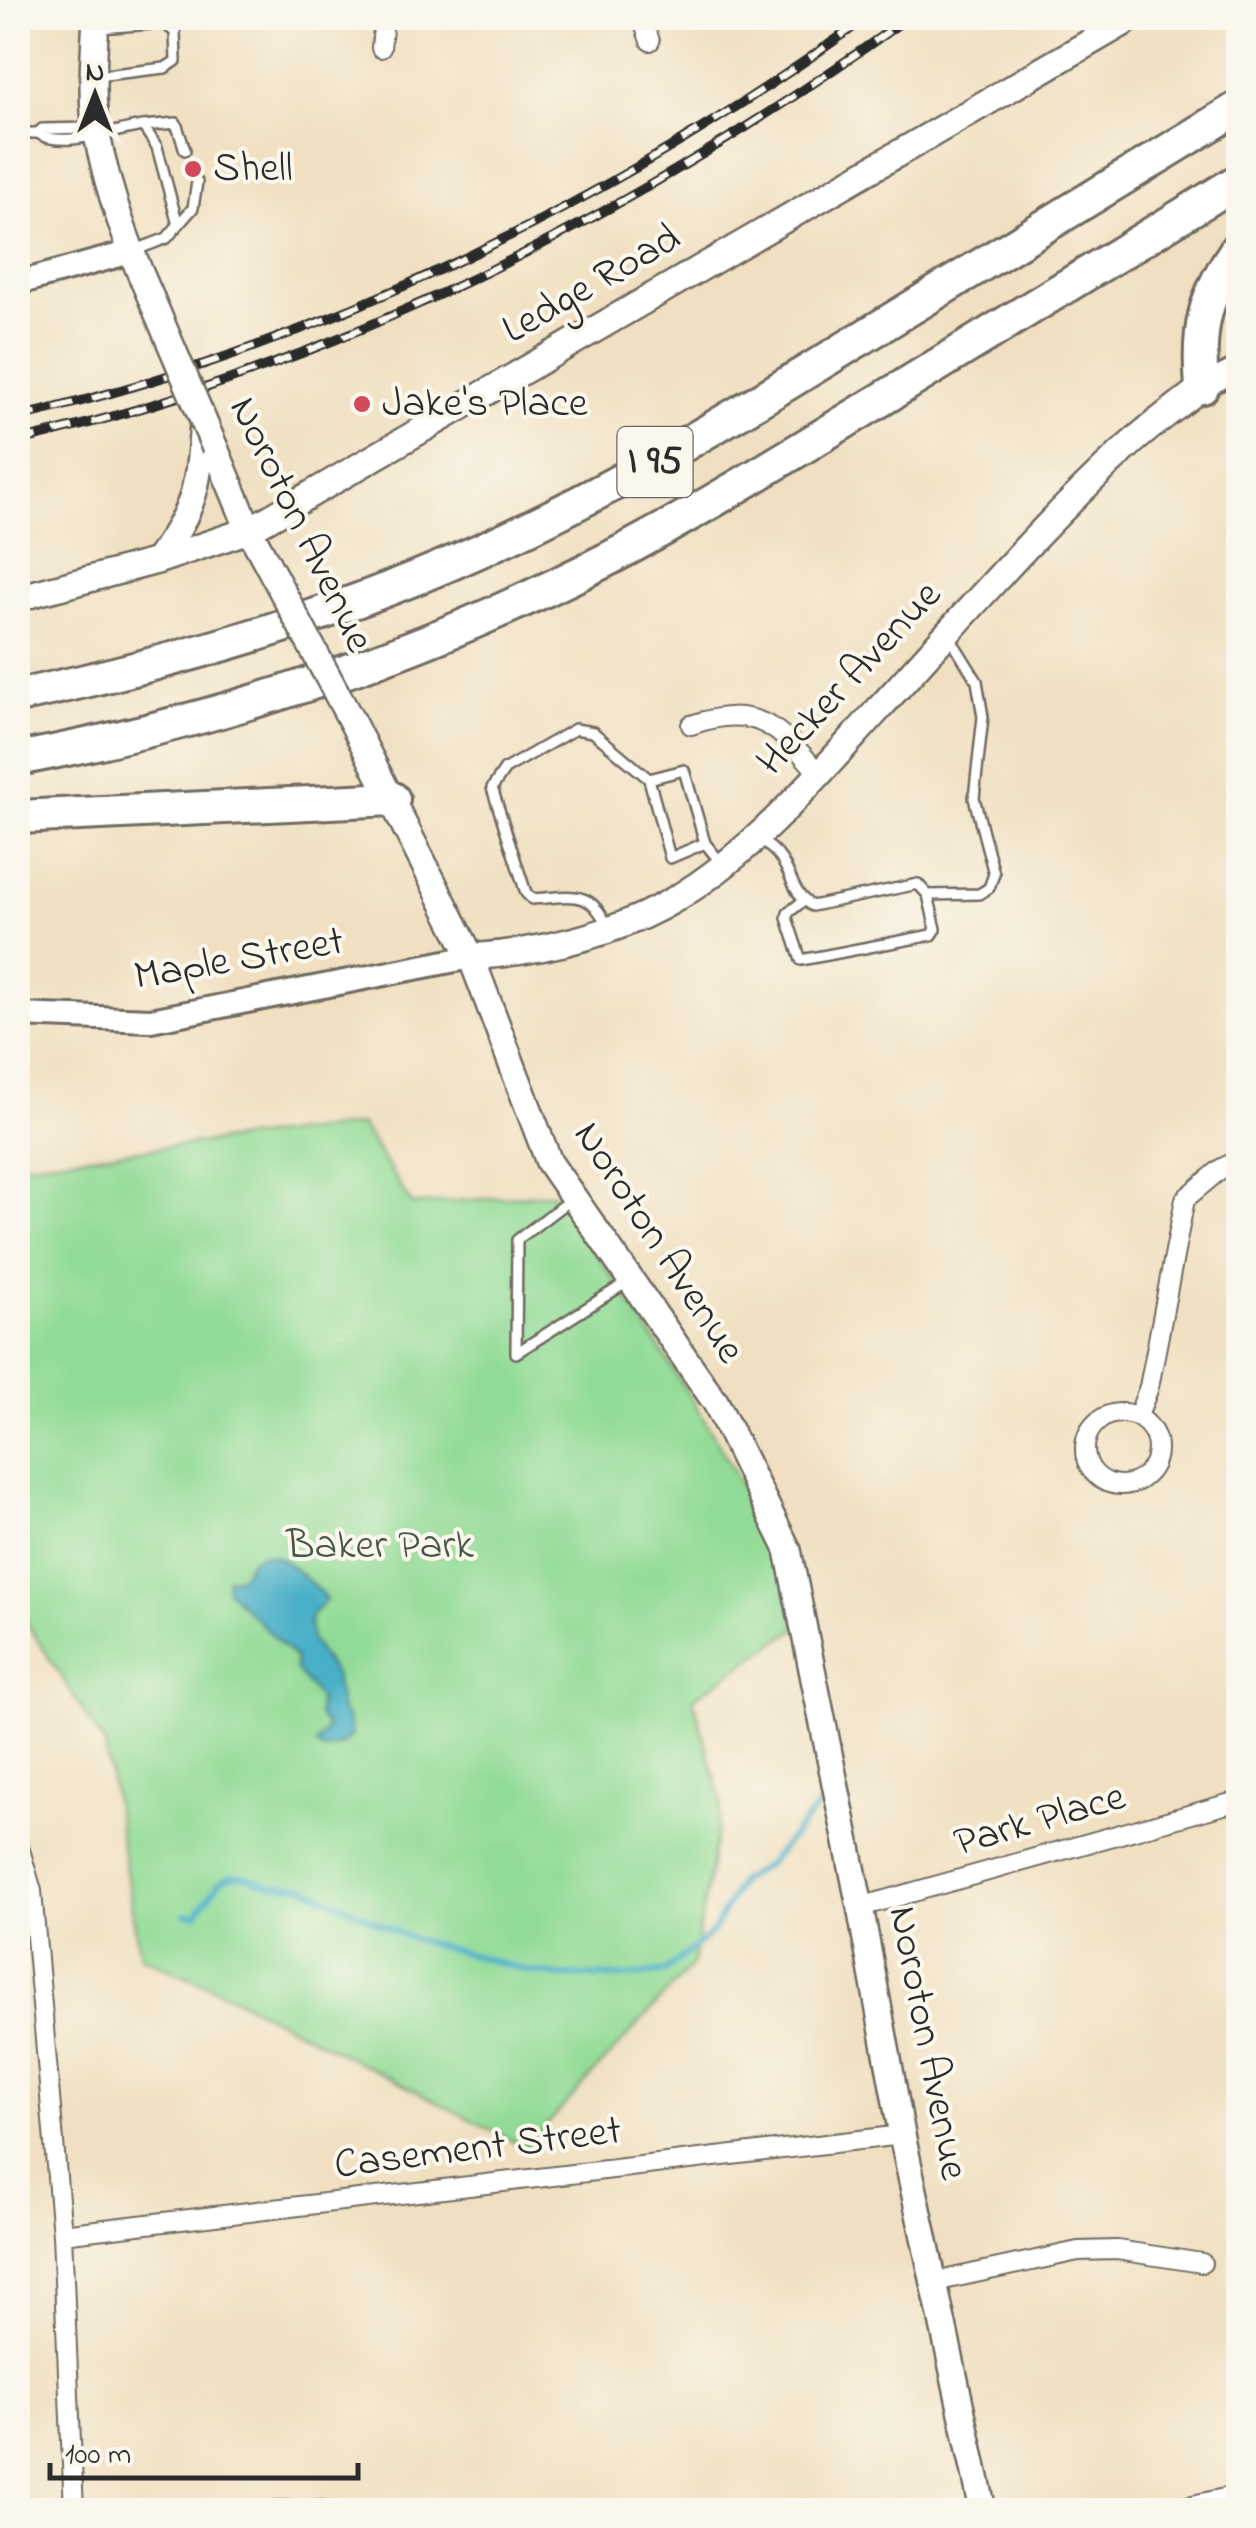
<svg xmlns="http://www.w3.org/2000/svg" width="1256" height="2528" viewBox="0 0 1256 2528" font-family="'Indie Flower',sans-serif">
	<style>
		.green { fill: #92db96; stroke: #5e8360; stroke-width: 2.5 }
		.water { fill: #47afc7; stroke: #396d79; stroke-width: 2.5 }
		.lines { fill: none; stroke-linecap: round; stroke-linejoin: round }
		.stream { stroke: #47afc7; stroke-width: 6 }
		.service-casing { stroke: #706a60; stroke-width: 14 }
		.minor-casing { stroke: #706a60; stroke-width: 22 }
		.tertiary-casing { stroke: #706a60; stroke-width: 28 }
		.secondary-casing { stroke: #706a60; stroke-width: 30 }
		.motorway-casing { stroke: #706a60; stroke-width: 38 }
		.service { stroke: #fff; stroke-width: 9 }
		.minor { stroke: #fff; stroke-width: 18 }
		.tertiary { stroke: #fff; stroke-width: 22 }
		.secondary { stroke: #fff; stroke-width: 25 }
		.motorway { stroke: #fff; stroke-width: 32 }
		.rail-casing { stroke: #2b2b2b; stroke-width: 10 }
		.rail { stroke: #fbf7ec; stroke-width: 6; stroke-dasharray: 19; stroke-linecap: butt }
		.secondary-bridge-casing { stroke: #706a60; stroke-width: 30; stroke-linecap: butt }
		.secondary-bridge { stroke: #fff; stroke-width: 25 }
		.poi-dot { fill: #d1495b; stroke: #fbf7ec; stroke-width: 4 }
		.labels { text-anchor: middle; dominant-baseline: central; stroke-width: 8; stroke-linejoin: round; paint-order: stroke }
		.shield { fill: #fbf7ec; stroke: #696865; stroke-width: 2.5 }
		.shield-label { font-size: 40px; font-weight: bold; fill: #2b2b2b }
		.poi-label { font-size: 42px; fill: #2b2b2b; stroke: #fbf7ec; text-anchor: start }
		.street-label { font-size: 42px; fill: #2b2b2b; stroke: #fbf7ec }
		.park-label { font-size: 42px; fill: #455746; stroke: #fbf7ec }
	</style>
	<rect width="100%" height="100%" fill="#fbf7ec"/>
	<filter id="ink" filterUnits="userSpaceOnUse"><feTurbulence type="fractalNoise" baseFrequency=".01" numOctaves="2"/><feDisplacementMap in="SourceGraphic" scale="20" xChannelSelector="R" yChannelSelector="G"/><feConvolveMatrix kernelMatrix="1 2 1 2 8 2 1 2 1" color-interpolation-filters="sRGB"/></filter>
	<filter id="wash" filterUnits="userSpaceOnUse"><feTurbulence type="fractalNoise" baseFrequency=".0048" numOctaves="4" result="noise"/><feDisplacementMap in="SourceGraphic" scale="40" xChannelSelector="R" yChannelSelector="G"/><feGaussianBlur stdDeviation="2.25" result="paint"/><feColorMatrix in="noise" values="0 0 0 0 0 0 0 0 0 0 0 0 0 0 0 0 0 1.4 0 .05"/><feComposite in="paint" operator="in"/></filter>
	<g filter="url(#wash)">
		<rect width="100%" height="100%" fill="#f0e0c1"/>
		<!-- green -->
		<path class="green" d="M361,1125L412,1205L553,1193C627,1295 706,1413 763,1526C778,1557 786,1595 797,1628L693,1698L722,1803L693,1964L526,2148L223,1992L140,1956L105,1745L28,1625L18,1577V1164Z"/>
		<!-- water -->
		<path class="water" d="M261,1554C266,1555 272,1555 277,1557C288,1562 322,1591 326,1600L309,1618L311,1640L334,1674L341,1710L348,1719L351,1735C345,1745 334,1748 322,1750L316,1744L327,1727L318,1715L319,1699L295,1669V1658L227,1590V1578L241,1576L250,1561Z"/>
		<g class="lines">
			<!-- stream -->
			<path class="stream" d="M186,1914H196L220,1882L230,1876H245L270,1885L302,1886L410,1938L528,1971L558,1976L629,1977L665,1971L712,1933L741,1880L767,1865L821,1803"/>
		</g>
	</g>
	<g filter="url(#ink)">
		<g class="lines">
			<defs>
				<path id="service" d="M96,76L165,68L176,61L175,32L164,23L100,28
					M143,126L176,123L185,150
					M18,133H38L42,129L92,128
					M38,133C58,149 117,130 143,126L157,147L178,225L167,238L133,251
					M178,225L193,208L197,182
					M649,779L684,770L705,843
					M760,841C795,859 785,890 812,906L918,884L928,895L936,929L932,935L801,960L787,918L788,913L803,901
					M928,895L979,894L989,888L994,874L974,798L983,717L977,681L949,636
					M608,928C591,887 569,897 532,899L526,893L492,788L505,769L575,729L593,732L649,779L670,858L705,843L722,864
					M571,1199L517,1240L516,1353L629,1281"/>
				<path id="minor" d="M642,18L650,41
					M381,48L384,18
					M691,725C755,703 779,726 819,774
					M1085 1449a36 36 0 1 1 72 0a36 36 0 1 1-72 0Z
					M1138,1416L1149,1387L1185,1199L1222,1168L1238,1160
					M18,1843L32,1891L62,2234L74,2510
					M860,1907L1238,1801
					M62,2234L902,2135
					M934,2282L1078,2251L1117,2250L1202,2263
					M277,2510H322
					M1170,2510L1238,2495"/>
				<path id="tertiary" d="M18,283L131,252
					M1202,387L1238,369
					M18,1015L151,1020L471,957"/>
				<path id="secondary" d="M96,18C94,56 90,97 97,135C108,190 128,247 151,298
					M215,448L249,530L267,563
					M157,561C196,506 198,488 203,422
					M18,598L157,561L249,530L1132,18
					M352,722L471,957L549,1162L716,1403L788,1550L860,1907L902,2135L983,2510
					M471,957C536,952 603,938 661,907C742,865 813,781 874,714C956,625 1036,531 1125,449C1149,426 1177,407 1202,387"/>
				<path id="motorway" d="M1202,387C1197,329 1204,296 1238,247
					M18,696C186,660 351,612 507,538C633,479 751,406 870,333C993,258 1116,183 1238,108
					M18,759C223,720 424,654 610,558C704,509 793,453 884,398C1002,325 1120,253 1238,181
					M18,817L393,799"/>
			</defs>
			<!-- service casing -->
			<use href="#service" class="service-casing"/>
			<!-- minor casing -->
			<use href="#minor" class="minor-casing"/>
			<!-- tertiary casing -->
			<use href="#tertiary" class="tertiary-casing"/>
			<!-- secondary casing -->
			<use href="#secondary" class="secondary-casing"/>
			<!-- motorway casing -->
			<use href="#motorway" class="motorway-casing"/>
			<!-- service -->
			<use href="#service" class="service"/>
			<!-- minor -->
			<use href="#minor" class="minor"/>
			<!-- tertiary -->
			<use href="#tertiary" class="tertiary"/>
			<!-- secondary -->
			<use href="#secondary" class="secondary"/>
			<!-- motorway -->
			<use href="#motorway" class="motorway"/>
			<defs>
				<path id="rail" d="M18,417C322,346 614,201 866,18
					M18,441C340,366 640,211 907,18"/>
			</defs>
			<!-- rail casing -->
			<use href="#rail" class="rail-casing"/>
			<!-- rail -->
			<use href="#rail" class="rail"/>
			<defs>
				<path id="secondary-bridge" d="M151,298L215,448
					M267,563L352,722"/>
			</defs>
			<!-- secondary-bridge casing -->
			<use href="#secondary-bridge" class="secondary-bridge-casing"/>
			<!-- secondary-bridge -->
			<use href="#secondary-bridge" class="secondary-bridge"/>
		</g>
	</g>
	<!-- markers -->
	<g class="poi-dot">
		<circle cx="193" cy="169" r="10"/>
		<circle cx="362" cy="404" r="10"/>
	</g>
	<g class="labels">
		<!-- shield labels -->
		<rect class="shield" x="617.5" y="427" width="75" height="70" rx="8"/>
		<g class="shield-label">
			<text x="655" y="462">I 95</text>
		</g>
		<!-- poi labels -->
		<g class="poi-label">
			<text x="213" y="169">Shell</text>
			<text x="382" y="404">Jake's Place</text>
		</g>
		<!-- street labels -->
		<g class="street-label">
			<text transform="translate(592 285) rotate(-30)">Ledge Road</text>
			<text transform="translate(300 525) rotate(64)">Noroton Avenue</text>
			<text transform="translate(850 679) rotate(-47)">Hecker Avenue</text>
			<text transform="translate(239 960) rotate(-10)">Maple Street</text>
			<text transform="translate(658 1243) rotate(57)">Noroton Avenue</text>
			<text transform="translate(1040 1821) rotate(-16)">Park Place</text>
			<text transform="translate(927 2043) rotate(79)">Noroton Avenue</text>
			<text transform="translate(478 2149) rotate(-7)">Casement Street</text>
		</g>
		<!-- park labels -->
		<g class="park-label">
			<text x="380" y="1546">Baker Park</text>
		</g>
	</g>
	<!-- margin -->
	<rect width="1256" height="2528" fill="none" stroke="#fbf7ec" stroke-width="60"/>
	<!-- north arrow -->
	<g transform="translate(95 95)" stroke="#fbf7ec" stroke-width="8" paint-order="stroke">
	<path d="M0-8L18 38L0 25L-18 38Z" fill="#2b2b2b"/>
	<text y="-15" font-size="28" font-weight="bold" text-anchor="middle" fill="#2b2b2b">N</text>
	</g>
	<!-- scale -->
	<path d="M50 2463v15h308v-15" fill="none" stroke="#2b2b2b" stroke-width="5"/>
	<text x="65" y="2463" font-size="30" fill="#2b2b2b" stroke="#fbf7ec" stroke-width="8" paint-order="stroke">100 m</text>
</svg>
